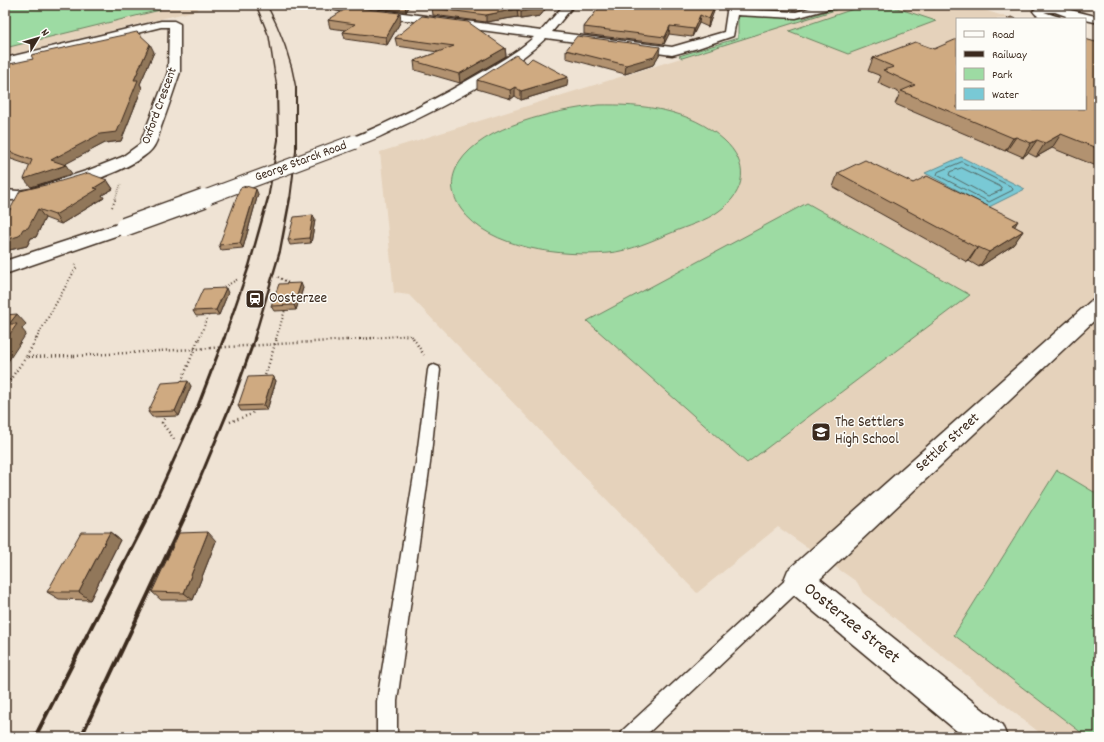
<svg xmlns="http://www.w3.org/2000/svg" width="1104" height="742" viewBox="0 0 1104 742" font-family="Dekko,sans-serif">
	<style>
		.built { fill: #e5d2bb }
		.green { fill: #9ddba3; stroke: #6c8260 }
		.water { fill: #79c9d5; stroke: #60898c }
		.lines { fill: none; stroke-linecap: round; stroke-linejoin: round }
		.shore { stroke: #546a67; stroke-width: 1 }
		.service-casing { stroke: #3b2a1e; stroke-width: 3 }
		.minor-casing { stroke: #3b2a1e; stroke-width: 3 }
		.path-far2 { stroke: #3b2a1e; stroke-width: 1.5; stroke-dasharray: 0.5 1.5; stroke-linecap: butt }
		.path-far1 { stroke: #3b2a1e; stroke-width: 2; stroke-dasharray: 1 2.5; stroke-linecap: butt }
		.path { stroke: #3b2a1e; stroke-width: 2.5; stroke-dasharray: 1 3; stroke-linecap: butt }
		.service { fill: #fdfcf7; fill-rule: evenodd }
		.minor { fill: #fdfcf7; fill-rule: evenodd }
		.rail-far4 { stroke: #3b2a1e; stroke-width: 1.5 }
		.rail-far3 { stroke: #3b2a1e; stroke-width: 2 }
		.rail-far2 { stroke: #3b2a1e; stroke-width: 2.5 }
		.rail-far1 { stroke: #3b2a1e; stroke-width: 3 }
		.rail { stroke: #3b2a1e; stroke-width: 4 }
		.minor-bridge-far1-casing { stroke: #3b2a1e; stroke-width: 16; stroke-linecap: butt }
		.minor-bridge-casing { stroke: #3b2a1e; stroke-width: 21; stroke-linecap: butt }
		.path-bridge { stroke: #3b2a1e; stroke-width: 2.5; stroke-dasharray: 1 3; stroke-linecap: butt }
		.minor-bridge-far1 { stroke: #fdfcf7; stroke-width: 14 }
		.minor-bridge { stroke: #fdfcf7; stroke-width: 18 }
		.wall { fill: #b2926f; stroke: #3b2a1e }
		.shaded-wall { fill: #91775a; stroke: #3b2a1e }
		.building { fill: #cfaa81; stroke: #3b2a1e }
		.labels { text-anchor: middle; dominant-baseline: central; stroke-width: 3; stroke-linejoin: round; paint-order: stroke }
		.far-street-label { font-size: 13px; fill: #3b2a1e; stroke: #fdfcf7 }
		.poi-label { font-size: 15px; fill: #3b2a1e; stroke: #fdfcf7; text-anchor: start }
		.street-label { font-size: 15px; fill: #3b2a1e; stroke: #fdfcf7 }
		.near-street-label { font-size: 18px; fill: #3b2a1e; stroke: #fdfcf7 }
	</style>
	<rect width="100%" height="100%" fill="#efe3d4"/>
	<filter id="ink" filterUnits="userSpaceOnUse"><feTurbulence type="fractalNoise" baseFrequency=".025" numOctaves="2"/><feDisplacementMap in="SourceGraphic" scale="8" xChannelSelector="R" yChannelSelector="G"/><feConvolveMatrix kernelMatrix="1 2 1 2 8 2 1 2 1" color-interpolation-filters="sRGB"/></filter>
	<g filter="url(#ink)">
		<!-- built -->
		<path class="built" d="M5,5H197L198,10L5,56Z
			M851,5H968L1013,19H957V109H1085L1099,46V737H1045L863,593L857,582L778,527L697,593L409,295L394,293L380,152Z"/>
		<!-- green -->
		<path class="green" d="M5,5H158L160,10L5,48Z
			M845,5H851L682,58L679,56L738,38V17L740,16L805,18Z
			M865,5H888L936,21L848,54L789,31Z
			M598,105C642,104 690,109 724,140C749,163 747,191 719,211C706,221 687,226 671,233C651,241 630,251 608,253C563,257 489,249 461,209C451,194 449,179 459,163C483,125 555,111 598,105Z
			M807,203L970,295L747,463L587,321Z
			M1057,470L1099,495V737H1087L954,635Z"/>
		<!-- water -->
		<path class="water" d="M961,157L1025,189L989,207L925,173Z"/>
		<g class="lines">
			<!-- shore -->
			<path class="shore" d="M962,162L1012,187L1013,190L989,202L937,175L938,172Z
				M962,168L1001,187L1002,190L988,196L949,175L950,172Z"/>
			<defs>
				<path id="service" d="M434,365L439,367L440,370L430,463L397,701V737H377V701L416,463L428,370L429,367Z
					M798,572L804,574L806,580L804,586L644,737H620L623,730L792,574Z"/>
				<path id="minor" d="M323,5H341L541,31L564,5H574L552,32L672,47L724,32L727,12L726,5H736L737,9L796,12L819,5H836L835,7L796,18L737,15L733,36L698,48L672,55L546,38C510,72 447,105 402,126C387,133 371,142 354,146L349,145L347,142L349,139C395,120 440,97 484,71C501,61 519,51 534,37L345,12L324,7Z
					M1050,5L1099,17V23L1077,18L1065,19L1066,16L1055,12H1044L1059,17L1060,19C1049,19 1040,21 1033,11L1038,7Z
					M161,21H174L180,24V72C174,90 168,108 161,127C159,134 157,143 152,149C132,173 35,202 5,200V190L18,191L31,189L89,170L122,157L140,144L168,72L169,27H161L5,66V58Z
					M124,222L130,223L133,227L130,231L5,274V261Z
					M1099,298V316L820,579L1002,725L1007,737H964L788,590L784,580L788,570L1092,300Z"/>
			</defs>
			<!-- service casing -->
			<use href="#service" class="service-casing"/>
			<!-- minor casing -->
			<use href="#minor" class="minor-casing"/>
			<!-- path-far2 -->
			<path class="path-far2" d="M115,199L121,184"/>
			<!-- path-far1 -->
			<path class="path-far1" d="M112,207L116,198
				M278,277L292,285
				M221,289L238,279
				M36,339L76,268L74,263
				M199,339L209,314
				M276,339L286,307
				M360,339L411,335L414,339"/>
			<!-- path -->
			<path class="path" d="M37,338L26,357L74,356
				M413,338L424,355
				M347,340L373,338
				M264,379L277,338
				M180,385L199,338
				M5,387L26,357
				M166,415L162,423L174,439
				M230,422L252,414L254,408"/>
			<!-- service -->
			<use href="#service" class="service"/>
			<!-- minor -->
			<use href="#minor" class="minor"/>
			<!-- rail-far4 -->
			<path class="rail-far4" d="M256,5L269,37L277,88
				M267,5C281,31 291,58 296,88"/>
			<!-- rail-far3 -->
			<path class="rail-far3" d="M268,199L278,140L277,87
				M290,199L296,151V87"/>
			<!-- rail-far2 -->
			<path class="rail-far2" d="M224,339L249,266L268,198
				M254,339L280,251L290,198"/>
			<!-- rail-far1 -->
			<path class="rail-far1" d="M148,517L196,411L224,338
				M184,517L233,399L255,338"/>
			<!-- rail -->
			<path class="rail" d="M35,737L148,516
				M81,737L185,516"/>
			<defs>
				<path id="minor-bridge-far1" d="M201,199L354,142"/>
				<path id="minor-bridge" d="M124,227L204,198"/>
			</defs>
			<!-- minor-bridge-far1 casing -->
			<use href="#minor-bridge-far1" class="minor-bridge-far1-casing"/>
			<!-- minor-bridge casing -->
			<use href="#minor-bridge" class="minor-bridge-casing"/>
			<!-- path-bridge -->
			<path class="path-bridge" d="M74,356L347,340"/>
			<!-- minor-bridge-far1 -->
			<use href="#minor-bridge-far1" class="minor-bridge-far1"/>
			<!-- minor-bridge -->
			<use href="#minor-bridge" class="minor-bridge"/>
		</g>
		<!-- wall -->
		<path class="wall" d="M363,5H410L406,12L363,6Z
			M436,5H549L540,16L521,19L518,17L486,22L433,15L432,8Z
			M601,5H716L708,27L699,23L692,37L669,34L664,44L584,34V27Z
			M328,20L401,21L387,45L345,39L343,32L345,30L330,28Z
			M395,38L505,48L506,56L460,83L415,70L414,61L438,52L397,46Z
			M1099,43V167L1052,148L1036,157L1028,153L1023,157L1007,150L1005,151L895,104L900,93L878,83L881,76L868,71L873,58L934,49Z
			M566,50L659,55L653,65L625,74L566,58Z
			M154,52L140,84L142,88L121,141L105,143L64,164L72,174L31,187L29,165L5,157V65Z
			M527,63L567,86L521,100L515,96L511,99L477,89V80Z
			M838,173L913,183L1015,227L1023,231L1013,245L979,267L969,261L967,262L833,187Z
			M107,180L113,189L102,195L104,198L61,224L45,218L36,237L31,238L27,246L5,251V219Z
			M258,194L243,248L221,250L219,245Z
			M313,215L315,220L311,243L290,245L288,240Z
			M303,288L296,310L274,311L271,306Z
			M228,293L219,315L196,316L193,311Z
			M273,376L276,381L267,410L241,411L238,406Z
			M191,386L179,416L152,417L148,412Z
			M110,532L120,540L90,600L59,599L47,592Z
			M216,541L193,600H161L152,592Z"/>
		<!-- shaded-wall -->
		<path class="shaded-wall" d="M405,5H410L406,12Z
			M542,5H549L540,16L521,19V12Z
			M715,5H716V6L708,27L709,19Z
			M517,9L518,17L486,22V15Z
			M400,13L401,21L387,45L386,37Z
			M700,15L699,23L692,37L694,29Z
			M670,26L669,34L664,44L665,37Z
			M150,44L154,52L140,84L142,88L121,141L105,143L58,168L66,165L72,174L31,187L24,179L51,160L134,80Z
			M660,47L659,55L653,65L625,74L626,65Z
			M505,48L506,56L460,83L459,74Z
			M568,77L567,86L521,100V91Z
			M515,87V96L511,99L510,90Z
			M1061,134L1052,148L1036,157L1045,143Z
			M1016,137L1007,150L1005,151L1013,138Z
			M1037,140L1028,153L1023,157L1031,143Z
			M107,180L113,189L102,195L104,198L61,224L55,215L94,188Z
			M256,189L258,194L243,248L240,243Z
			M38,209L45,218L36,237L31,238L27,246L5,251V240Z
			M313,215L315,220L311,243L309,238Z
			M1018,221L1009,236L1012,225Z
			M1023,231L1013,245L979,267L989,252Z
			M978,247L969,261L967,262L977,248Z
			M301,283L303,288L296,310L294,305Z
			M226,288L228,293L219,315L216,310Z
			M17,314L26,324L22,329L26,334L5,366V341L9,324Z
			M273,376L276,381L267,410L264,405Z
			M188,381L191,386L179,416L175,411Z
			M110,532L120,540L90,600L79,592Z
			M208,532L216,541L193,600L184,593Z"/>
		<!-- building -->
		<path class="building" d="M436,5H542L539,8L521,12L517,9L486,15L432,8Z
			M601,5H715L709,19L700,15L694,29L670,26L665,37L584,27Z
			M349,7L400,13L386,37L343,32L355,24L328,20Z
			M422,16L468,22L505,48L459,74L414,61L454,46L395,38Z
			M1011,17L1017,19H1007Z
			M137,32L150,44L134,80H138L117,132L100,134L51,160L66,165L24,179L32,160L5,150V65L33,59L31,55Z
			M577,36L660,47L654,57L626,65L566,50Z
			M957,39V109H1085V39L1099,43V149L1061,134L1045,143L1037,140L1031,143L1016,137L1013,138L901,91L915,85L883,70L894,67L873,58L915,42L934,49Z
			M516,55L527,63L532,58L568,77L521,91L515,87L510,90L477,80Z
			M865,160L913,183L927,176L1018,221L1012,225L1023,231L989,252L978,247L977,248L838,173Z
			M88,173L107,180L94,188L98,189L55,215L38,209L28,228L23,229L19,236L5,240V219L20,191L54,183Z
			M246,186L256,189L240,243L219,245L240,188Z
			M313,215L309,238L288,240L294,217Z
			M301,283L294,305L271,306L279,284Z
			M226,288L216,310L193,311L203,289Z
			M17,314L9,324H17L5,341V315Z
			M273,376L264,405L238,406L248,377Z
			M188,381L175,411L148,412L162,383Z
			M81,532H110L79,592H47Z
			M208,532L184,593L152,592L179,533Z"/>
	</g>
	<!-- icons -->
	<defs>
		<symbol id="station-square" viewBox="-11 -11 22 22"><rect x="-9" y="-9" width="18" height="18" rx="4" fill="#3b2a1e" stroke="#fdfcf7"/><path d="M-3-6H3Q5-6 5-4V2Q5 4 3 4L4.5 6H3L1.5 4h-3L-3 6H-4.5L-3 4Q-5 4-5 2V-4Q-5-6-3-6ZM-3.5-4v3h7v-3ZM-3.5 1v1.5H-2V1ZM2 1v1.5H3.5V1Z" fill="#fff"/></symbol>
		<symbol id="school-square" viewBox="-11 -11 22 22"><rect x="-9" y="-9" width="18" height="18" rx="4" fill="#3b2a1e" stroke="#fdfcf7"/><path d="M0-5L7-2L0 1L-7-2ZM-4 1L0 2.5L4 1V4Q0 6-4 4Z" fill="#fff"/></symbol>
	</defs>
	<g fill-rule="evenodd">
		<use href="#station-square" x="244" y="288" width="22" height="22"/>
		<use href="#school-square" x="810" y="421" width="22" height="22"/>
	</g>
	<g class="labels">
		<!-- far-street labels -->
		<g class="far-street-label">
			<text transform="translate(160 106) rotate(-70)">Oxford Crescent</text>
			<text transform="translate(301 162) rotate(-20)">George Starck Road</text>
		</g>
		<!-- poi labels -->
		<g class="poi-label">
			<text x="269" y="299">Oosterzee</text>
			<text x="835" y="423">The Settlers<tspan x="835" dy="17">High School</tspan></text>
		</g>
		<!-- street labels -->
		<g class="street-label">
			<text transform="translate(948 443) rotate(-42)">Settler Street</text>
		</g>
		<!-- near-street labels -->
		<g class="near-street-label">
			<text transform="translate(851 624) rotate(39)">Oosterzee Street</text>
		</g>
	</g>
	<!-- margin -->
	<rect width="1104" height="742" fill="none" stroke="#fdfcf7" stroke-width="20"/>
	<rect x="10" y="10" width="1084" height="722" fill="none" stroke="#3b2a1e" stroke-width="1.5" filter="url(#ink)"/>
	<!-- legend -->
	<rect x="956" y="18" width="130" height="92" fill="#fdfcf7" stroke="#afa8a0"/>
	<rect x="964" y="31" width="20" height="6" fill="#fdfcf7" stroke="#afa8a0"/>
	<text x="992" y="38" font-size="12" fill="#3b2a1e">Road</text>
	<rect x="964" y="51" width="20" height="6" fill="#3b2a1e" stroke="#afa8a0"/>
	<text x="992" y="58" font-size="12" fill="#3b2a1e">Railway</text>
	<rect x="964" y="68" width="20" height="12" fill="#9ddba3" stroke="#afa8a0"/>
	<text x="992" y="78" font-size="12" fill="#3b2a1e">Park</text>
	<rect x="964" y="88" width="20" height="12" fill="#79c9d5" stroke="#afa8a0"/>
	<text x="992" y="98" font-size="12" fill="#3b2a1e">Water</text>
	<!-- north arrow -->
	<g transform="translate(38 38) rotate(52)" stroke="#fdfcf7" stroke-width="3" paint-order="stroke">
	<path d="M0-3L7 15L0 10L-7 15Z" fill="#3b2a1e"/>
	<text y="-6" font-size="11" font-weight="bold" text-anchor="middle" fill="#3b2a1e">N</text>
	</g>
</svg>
